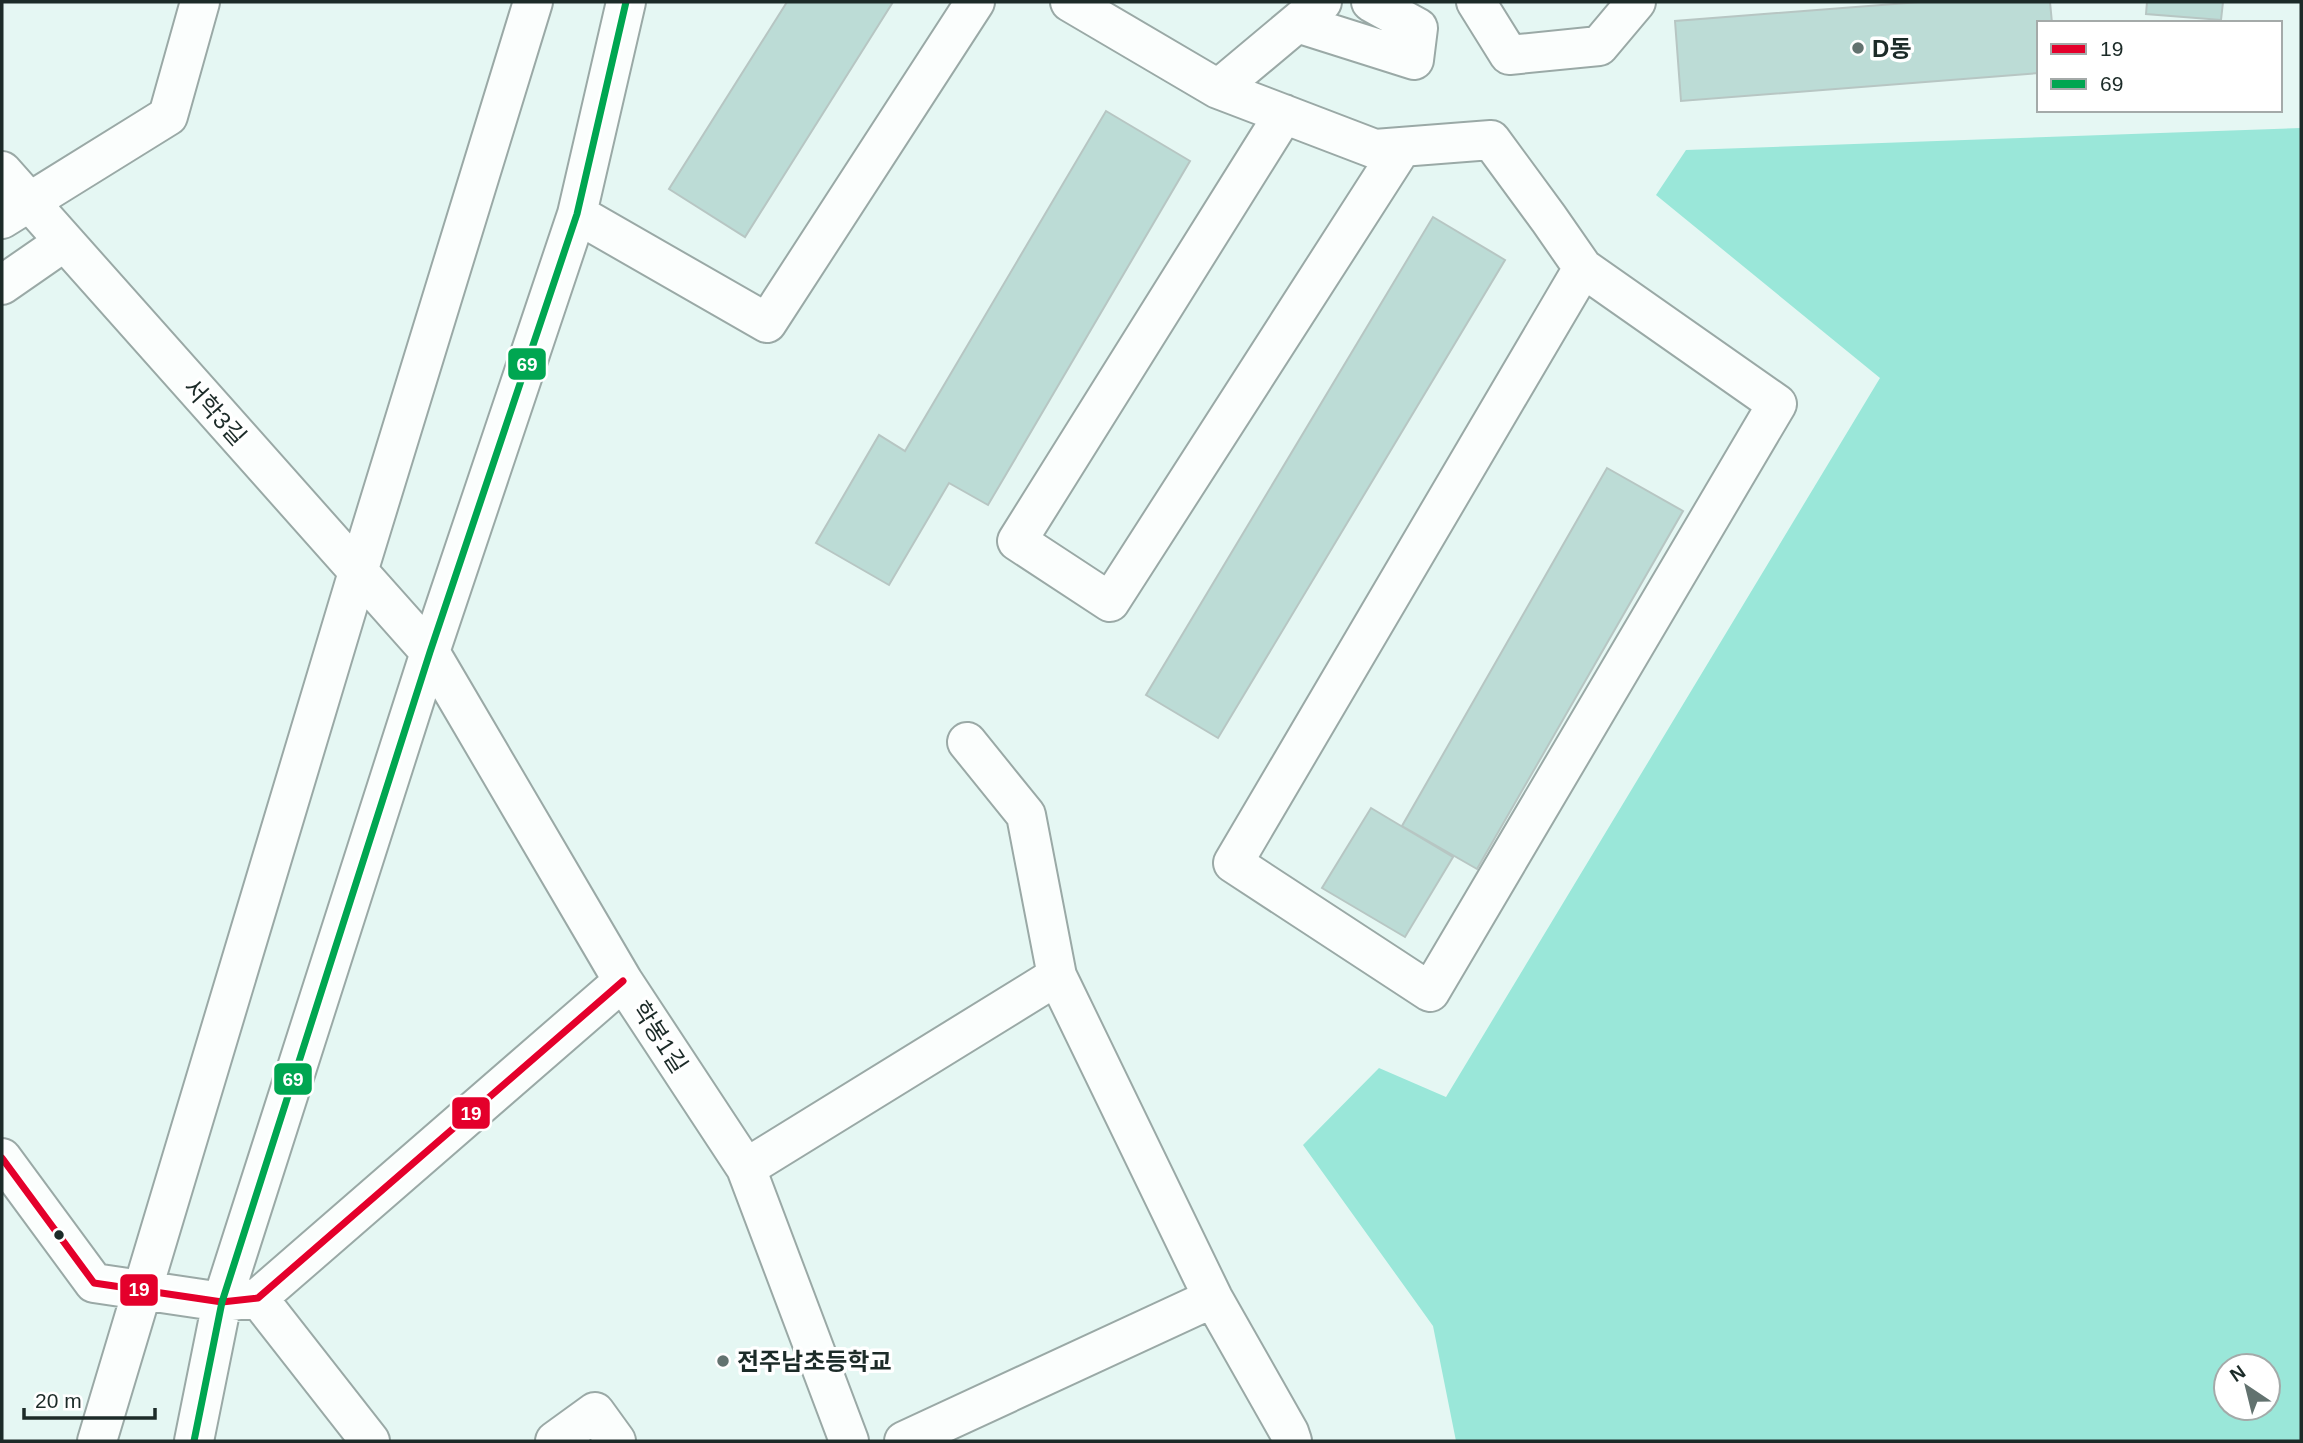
<svg xmlns="http://www.w3.org/2000/svg" width="2303" height="1443" viewBox="0 0 2303 1443" font-family="Helvetica,'Noto Sans KR',sans-serif">
	<style>
		.forest { fill: #9ae7d9; fill-rule: evenodd }
		.building { fill: #bcdcd6; stroke: #b7c6c3; stroke-width: 2 }
		.lines { fill: none; stroke-linecap: round; stroke-linejoin: round }
		.minor-casing { stroke: #9aa9a6; stroke-width: 42 }
		.minor { stroke: #fbfefd; stroke-width: 38 }
		.bus-1-casing { stroke: #fff; stroke-width: 12 }
		.bus-2-casing { stroke: #fff; stroke-width: 12 }
		.bus-1 { stroke: #e4002b; stroke-width: 7 }
		.bus-2 { stroke: #00a651; stroke-width: 7 }
		.poi-dot { fill: #62726f; stroke: #fff; stroke-width: 2.5 }
		.bus-dot { fill: #1c2b28; stroke: #fff; stroke-width: 2.5 }
		.labels { text-anchor: middle; dominant-baseline: central; stroke-width: 7; stroke-linejoin: round; paint-order: stroke }
		.poi-label { font-size: 24px; font-weight: bold; fill: #1c2b28; stroke: #fff; text-anchor: start }
		.street-label { font-size: 24px; fill: #1c2b28; stroke: #fff }
		.line-badge { stroke: #fff; stroke-width: 2.5 }
		.badge-label { font-size: 19px; text-anchor: middle; font-weight: bold; fill: #fff }
	</style>
	<rect width="100%" height="100%" fill="#e5f7f3"/>
	<!-- forest -->
	<path class="forest" d="M2301,128V1441H1456L1433,1326L1303,1145L1379,1068L1446,1097L1880,378L1656,195L1686,150ZM2226,1366H2268V1408H2226Z"/>
	<!-- building -->
	<path class="building" d="M787,2H893L745,237L669,189Z
		M1920,2H2050L2052,23H2039V73L1681,101L1675,21Z
		M2147,2H2223L2221,20L2146,14Z
		M1106,111L1190,161L988,505L949,483L889,585L816,543L879,435L905,451Z
		M1433,217L1505,260L1218,738L1146,695Z
		M1607,468L1683,511L1477,869L1402,826Z
		M1371,808L1453,857L1405,937L1322,888Z"/>
	<g class="lines">
		<defs>
			<path id="minor" d="M1070,2L1218,89L1375,149L1491,140L1549,219L1583,268L1777,404L1430,992L1233,863L1583,268
				M1476,2L1509,55L1599,46L1636,2
				M1297,23L1414,60L1418,28L1371,2
				M1218,89L1322,2
				M1284,114L1017,541L1110,602L1402,147
				M2,171L430,652L623,981L746,1168L849,1441
				M577,214L767,323L975,2
				M2,219L168,116L200,2
				M2,285L64,242
				M1057,976L1213,1298L1289,1432L1292,1441
				M2,1158L94,1283L222,1302L258,1298L623,981
				M746,1168L1057,976L1026,815L967,742
				M258,1298L370,1441
				M97,1441L358,572L533,2
				M194,1441L222,1302L430,652L577,214L626,2
				M555,1441L595,1412L616,1441
				M904,1441L1213,1298"/>
		</defs>
		<!-- minor casing -->
		<use href="#minor" class="minor-casing"/>
		<!-- minor -->
		<use href="#minor" class="minor"/>
		<defs>
			<path id="bus-1" d="M2,1158L94,1283L222,1302L258,1298L623,981"/>
			<path id="bus-2" d="M194,1441L222,1302L430,652L577,214L626,2"/>
		</defs>
		<!-- bus-1 casing -->
		<use href="#bus-1" class="bus-1-casing"/>
		<!-- bus-2 casing -->
		<use href="#bus-2" class="bus-2-casing"/>
		<!-- bus-1 -->
		<use href="#bus-1" class="bus-1"/>
		<!-- bus-2 -->
		<use href="#bus-2" class="bus-2"/>
	</g>
	<!-- markers -->
	<g class="poi-dot">
		<circle cx="1858" cy="48" r="7"/>
		<circle cx="723" cy="1361" r="7"/>
	</g>
	<circle class="bus-dot" cx="59" cy="1235" r="6"/>
	<g class="labels">
		<!-- poi labels -->
		<g class="poi-label">
			<text x="1872" y="48">D동</text>
			<text x="737" y="1361">전주남초등학교</text>
		</g>
		<!-- street labels -->
		<g class="street-label">
			<text transform="translate(215 412) rotate(48)">서학3길</text>
			<text transform="translate(660 1037) rotate(57)">학봉1길</text>
		</g>
	</g>
	<g class="line-badge">
		<rect x="507" y="347" width="40" height="34" rx="7" fill="#00a651"/>
		<rect x="273" y="1062" width="40" height="34" rx="7" fill="#00a651"/>
		<rect x="451" y="1096" width="40" height="34" rx="7" fill="#e4002b"/>
		<rect x="119" y="1273" width="40" height="34" rx="7" fill="#e4002b"/>
	</g>
	<g class="badge-label">
		<text x="527" y="371">69</text>
		<text x="293" y="1086">69</text>
		<text x="471" y="1120">19</text>
		<text x="139" y="1296">19</text>
	</g>
	<!-- border -->
	<rect width="2303" height="1443" fill="none" stroke="#1c2b28" stroke-width="7"/>
	<!-- legend -->
	<rect x="2037" y="21" width="245" height="91" fill="#ffffff" stroke="#a4aaa9" stroke-width="2"/>
	<rect x="2051" y="44" width="35" height="10" fill="#e4002b" stroke="#a4aaa9" stroke-width="2"/>
	<text x="2100" y="56" font-size="21" fill="#1c2b28">19</text>
	<rect x="2051" y="79" width="35" height="10" fill="#00a651" stroke="#a4aaa9" stroke-width="2"/>
	<text x="2100" y="91" font-size="21" fill="#1c2b28">69</text>
	<!-- north arrow -->
	<g transform="translate(2247 1387) rotate(325)"><circle r="33" fill="#ffffff" stroke="#a4aaa9" stroke-width="2"/>
	<path d="M0-5L12 26L0 18L-12 26Z" fill="#62726f"/>
	<text y="-10" font-size="19" font-weight="bold" text-anchor="middle" fill="#1c2b28">N</text>
	</g>
	<!-- scale -->
	<path d="M24 1408v10h131v-10" fill="none" stroke="#1c2b28" stroke-width="3.5"/>
	<text x="35" y="1408" font-size="21" fill="#1c2b28" stroke="#ffffff" stroke-width="5" paint-order="stroke">20 m</text>
</svg>
